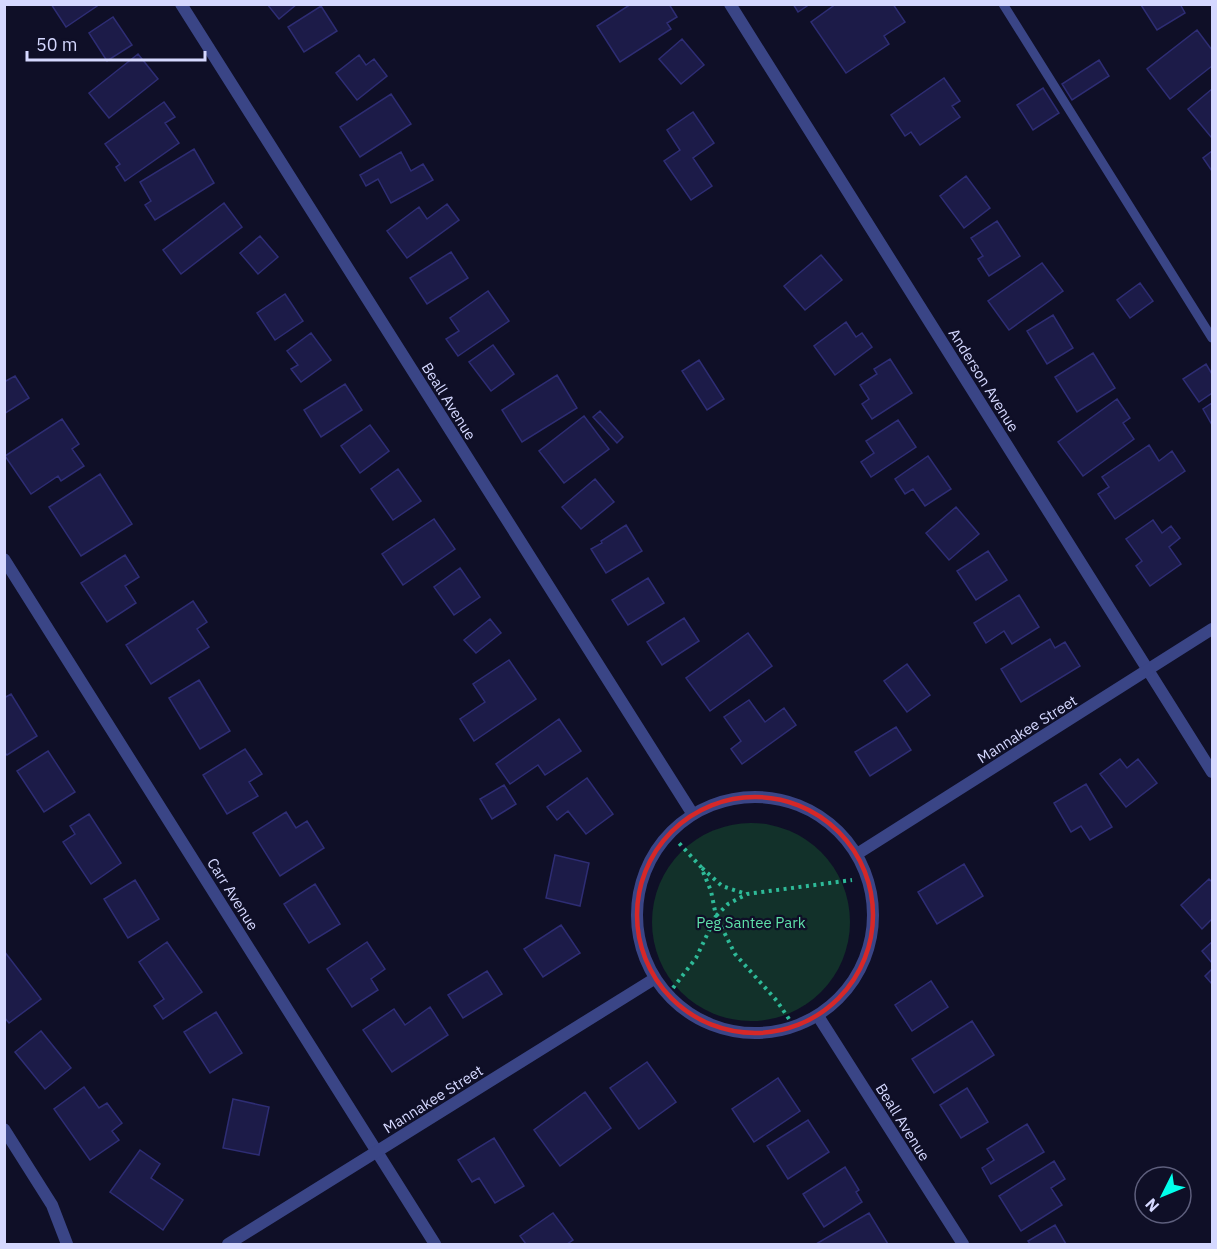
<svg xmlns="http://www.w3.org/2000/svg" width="1217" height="1249" viewBox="0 0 1217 1249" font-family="'IBM Plex Sans',sans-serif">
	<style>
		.green { fill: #12312a }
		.building { fill: #1c1b48; stroke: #2e2d74; stroke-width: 1.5 }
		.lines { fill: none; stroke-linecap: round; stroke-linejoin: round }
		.path { stroke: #2eba98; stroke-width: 4; stroke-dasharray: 3 4.5; stroke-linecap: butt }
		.service { stroke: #3a4586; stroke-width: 9 }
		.minor { stroke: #3a4586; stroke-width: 12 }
		.tertiary { stroke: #3a4586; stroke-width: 12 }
		.marked { fill: none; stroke: #d62828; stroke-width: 4.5; stroke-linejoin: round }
		.labels { text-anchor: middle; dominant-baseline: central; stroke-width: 4.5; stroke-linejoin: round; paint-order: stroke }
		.street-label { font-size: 15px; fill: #d5d8ff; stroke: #0f0f27 }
		.park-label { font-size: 15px; fill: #5fe1a9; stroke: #0f0f27 }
	</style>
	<rect width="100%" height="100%" fill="#0f0f27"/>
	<!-- green -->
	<path class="green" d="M652 922a99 99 0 1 1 198 0a99 99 0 1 1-198 0Z"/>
	<!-- building -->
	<path class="building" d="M51,4H100L66,27Z
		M267,4H297L279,19Z
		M631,4H669L677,17L667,23L671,29L620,62L597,26Z
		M793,4H810L798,12Z
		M836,4H893L905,22L884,36L889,44L846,73L811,22Z
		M1180,4L1185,13L1157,30L1141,5Z
		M321,6L337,31L304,52L288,27Z
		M113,17L132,45L107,61L89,33Z
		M1197,30L1212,50V66L1170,99L1147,69Z
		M682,39L704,65L681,84L659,59Z
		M138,54L158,79L109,118L89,93Z
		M359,55L366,65L374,59L387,76L357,100L336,73Z
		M1099,60L1109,76L1072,100L1062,84Z
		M944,78L960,101L952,106L960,117L920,145L911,132L905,136L891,115Z
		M1043,88L1059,113L1033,130L1017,105Z
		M1212,89V136L1211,137L1188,109Z
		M391,94L411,124L360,157L340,127Z
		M164,102L175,117L165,123L179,143L125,181L116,167L120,164L105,144Z
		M693,112L714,143L693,158L712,186L691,200L664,161L680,150L667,130Z
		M194,149L214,183L155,220L145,205L151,201L140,182Z
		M1212,151V171L1203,158Z
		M401,152L411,171L423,164L433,180L391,203L378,179L366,186L360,175Z
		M966,176L990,208L964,228L940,196Z
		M224,203L242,227L181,274L163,250Z
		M447,204L459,220L407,258L387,231L419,207L427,219Z
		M997,221L1020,256L989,276L978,259L983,256L971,238Z
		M260,236L278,257L258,274L240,253Z
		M451,252L468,278L427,304L410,278Z
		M821,255L842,280L805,310L784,286Z
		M1042,263L1063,291L1009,330L988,301Z
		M1140,283L1153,301L1130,318L1117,300Z
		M488,291L509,321L458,356L446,339L459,331L450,318Z
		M285,294L303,321L275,340L257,313Z
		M1053,315L1073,348L1047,364L1027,331Z
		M846,322L856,337L862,333L872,347L835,375L814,346Z
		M311,333L331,360L301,382L291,369L298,365L287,351Z
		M493,345L514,374L491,391L469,362Z
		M1093,353L1115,388L1077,412L1055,377Z
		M890,359L912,393L872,419L862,404L869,399L860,385L877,374L874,369Z
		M699,360L724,399L707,410L682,371Z
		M1206,364L1212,374V393L1199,402L1183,379Z
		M557,375L577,408L522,442L502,410Z
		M15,376L29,398L4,414V382Z
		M345,384L362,410L321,437L304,410Z
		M1117,399L1130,418L1123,423L1134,439L1083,476L1058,442Z
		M1212,403V425L1203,409Z
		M600,411L623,437L617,443L593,417Z
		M584,416L609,449L564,483L539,451Z
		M62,419L79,444L72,449L84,466L61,481L58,476L31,494L5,456Z
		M898,420L916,447L871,477L861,462L874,453L866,441Z
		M370,425L389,451L360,473L341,446Z
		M1149,445L1159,461L1172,451L1185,471L1115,519L1098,494L1109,487L1102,477Z
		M928,456L951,489L925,506L913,489L905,494L895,479Z
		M398,469L421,501L393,520L371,489Z
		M100,474L132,524L81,556L49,507Z
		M595,479L614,502L581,529L562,507Z
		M956,507L979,534L949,560L926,533Z
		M434,519L455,549L403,585L382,554Z
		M1153,520L1162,533L1171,526L1180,538L1169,547L1181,564L1150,586L1136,566L1142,561L1126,539Z
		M626,525L642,551L606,573L591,549L602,543L601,541Z
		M988,551L1007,580L976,600L957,571Z
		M125,555L139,577L125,586L136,603L107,622L81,583Z
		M460,568L480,597L454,615L434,587Z
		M648,578L664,603L628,625L612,600Z
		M1019,595L1039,627L1012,644L1004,631L986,643L974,623Z
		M193,601L207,622L197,629L209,647L151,684L126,645Z
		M684,618L699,641L662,665L647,642Z
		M490,619L501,633L476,653L464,640Z
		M748,633L772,666L710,711L686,678Z
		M1050,639L1055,648L1065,642L1080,666L1021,702L1001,669Z
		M509,660L536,699L474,741L460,719L485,702L473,684Z
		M907,664L930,695L907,712L884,681Z
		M199,680L230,731L200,749L169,698Z
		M11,694L37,736L7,755L4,752V698Z
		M749,700L765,722L784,708L796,725L742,764L731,749L741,741L724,717Z
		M559,719L581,751L545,775L538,765L510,784L496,764Z
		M896,727L911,750L870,776L855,752Z
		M245,749L262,774L249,782L258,796L227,814L203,775Z
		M48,751L75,792L44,812L17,771Z
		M1120,759L1127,768L1138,759L1157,783L1126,807L1100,774Z
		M587,778L613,814L586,834L568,811L557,820L547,807Z
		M1086,784L1112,827L1090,840L1081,826L1071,832L1054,803Z
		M504,785L516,804L492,819L480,799Z
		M286,812L296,828L307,821L324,848L280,876L253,833Z
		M89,814L121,863L91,884L63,842L75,834L70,826Z
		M555,855L589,863L580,906L546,898Z
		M964,864L983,896L937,924L918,892Z
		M1209,879L1212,882V919L1202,929L1181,905Z
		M135,880L159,919L128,938L104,899Z
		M315,884L340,924L309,943L284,904Z
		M561,925L580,953L543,977L524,949Z
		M167,942L202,992L163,1019L154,1006L164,999L139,962Z
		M367,942L385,969L371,979L378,990L352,1007L327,969Z
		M1212,942V963L1202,951Z
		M4,951L41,999L9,1023L4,1017Z
		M1212,969V984L1205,976Z
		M487,971L502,994L463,1018L448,995Z
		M931,981L948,1007L912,1031L895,1005Z
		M430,1007L448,1035L392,1072L363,1030L394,1009L405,1025Z
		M216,1012L242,1053L210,1073L184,1032Z
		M972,1021L994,1055L934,1093L912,1059Z
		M41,1031L71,1068L45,1089L15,1052Z
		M647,1062L676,1102L639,1129L610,1088Z
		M778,1078L800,1111L754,1142L732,1109Z
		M84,1087L99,1108L107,1103L122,1123L112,1131L119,1140L90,1160L54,1109Z
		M967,1088L988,1122L961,1138L940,1105Z
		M585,1092L611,1128L560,1166L534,1130Z
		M233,1099L269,1107L259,1155L223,1148Z
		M808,1120L829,1152L788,1179L767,1146Z
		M1027,1124L1044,1152L991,1184L982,1168L994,1160L987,1149Z
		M494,1138L524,1186L495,1203L479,1178L472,1182L458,1160Z
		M140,1150L160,1164L151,1178L183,1200L163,1230L110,1192Z
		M1054,1161L1065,1179L1051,1188L1062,1205L1021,1231L999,1196Z
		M845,1167L859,1190L856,1192L862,1202L824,1227L803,1194Z
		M553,1213L573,1240L567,1244H526L520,1236Z
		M869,1213L888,1244H816Z
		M1055,1225L1066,1244H1030L1028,1241Z"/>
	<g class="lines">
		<!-- path -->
		<path class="path" d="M702,868L722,886L746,894
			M673,988L696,958L716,916L711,891L701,867L679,843
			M789,1019L777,1001L735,954L716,916L728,904L747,894L852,880"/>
		<!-- service -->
		<path class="service" d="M1003,4L1212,338"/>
		<!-- minor -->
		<path class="minor" d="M730,4L1212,772
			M4,559L435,1244
			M818,1016L963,1244
			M4,1129L52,1205L67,1244"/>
		<!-- tertiary -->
		<path class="tertiary" d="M181,4L692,813
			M637 915a118 118 0 1 1 236 0a118 118 0 1 1-236 0Z
			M857,854L1212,629
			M228,1244L654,979"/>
	</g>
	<!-- marked area -->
	<path class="marked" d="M637 915a118 118 0 1 1 236 0a118 118 0 1 1-236 0Z"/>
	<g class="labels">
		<!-- street labels -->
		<g class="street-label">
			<text transform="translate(984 380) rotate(58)">Anderson Avenue</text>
			<text transform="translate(449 401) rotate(58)">Beall Avenue</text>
			<text transform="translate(1027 729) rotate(-32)">Mannakee Street</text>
			<text transform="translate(233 894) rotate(58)">Carr Avenue</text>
			<text transform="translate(433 1099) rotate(-32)">Mannakee Street</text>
			<text transform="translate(903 1122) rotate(58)">Beall Avenue</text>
		</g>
		<!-- park labels -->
		<g class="park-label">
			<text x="751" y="922">Peg Santee Park</text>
		</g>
	</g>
	<!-- border -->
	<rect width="1217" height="1249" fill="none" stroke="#d5d8ff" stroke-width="12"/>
	<!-- north arrow -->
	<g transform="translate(1163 1195) rotate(227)"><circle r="28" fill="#0f0f27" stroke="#5e5f7d" stroke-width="1.5"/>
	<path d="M0-4.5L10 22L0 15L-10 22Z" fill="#01ffeb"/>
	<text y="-9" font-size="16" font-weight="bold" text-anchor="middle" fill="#d5d8ff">N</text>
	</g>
	<!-- scale -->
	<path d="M27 51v9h178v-9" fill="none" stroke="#d5d8ff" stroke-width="3"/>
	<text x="36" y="51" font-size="18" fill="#d5d8ff" stroke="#0f0f27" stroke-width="4.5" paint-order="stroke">50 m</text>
</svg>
